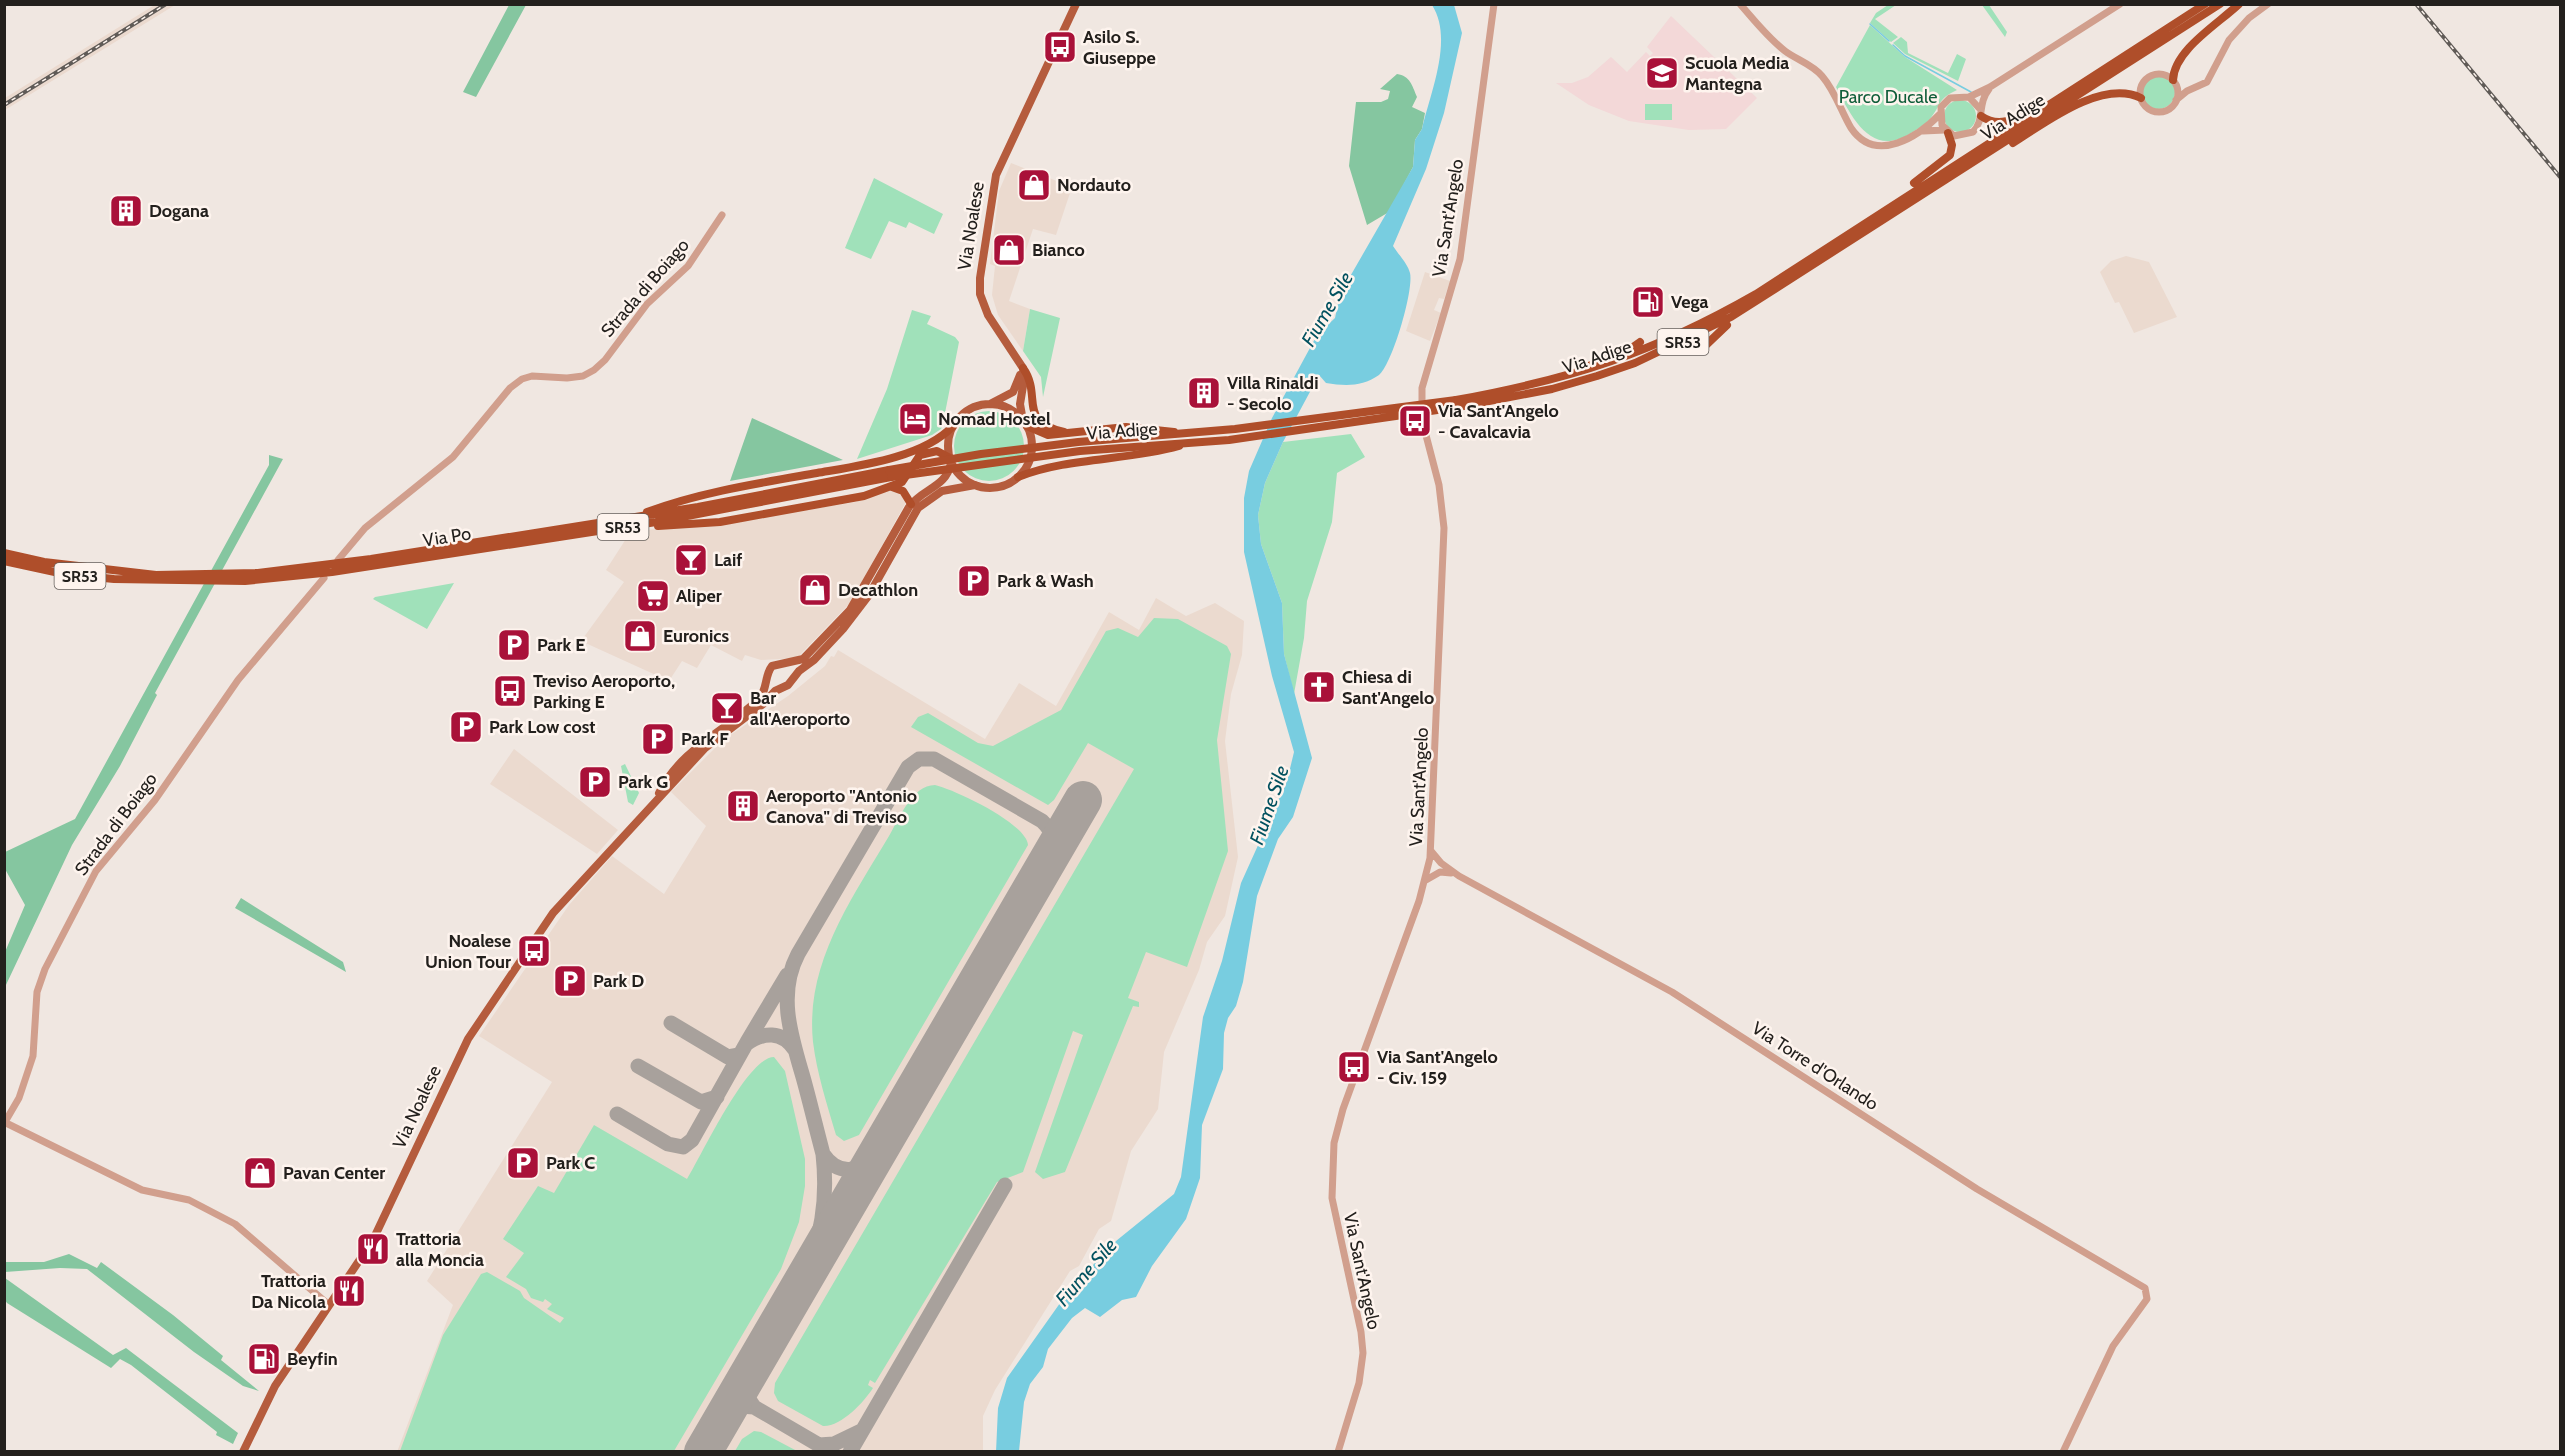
<svg xmlns="http://www.w3.org/2000/svg" width="2565" height="1456" viewBox="0 0 2565 1456" font-family="Cabin,sans-serif">
	<style>
		.built { fill: #ebdacf }
		.education { fill: #f3d8d8 }
		.green { fill: #a0e1ba }
		.forest { fill: #85c6a0 }
		.water { fill: #78cde0 }
		.lines { fill: none; stroke-linecap: round; stroke-linejoin: round }
		.stream { stroke: #78cde0; stroke-width: 1.5 }
		.taxiway { stroke: #a8a19c; stroke-width: 15 }
		.runway { stroke: #a8a19c; stroke-width: 38 }
		.tertiary { stroke: #d19f8d; stroke-width: 7 }
		.primary { stroke: #b55c3d; stroke-width: 8 }
		.trunk { stroke: #af4e2a; stroke-width: 8 }
		.rail-casing { stroke: #605b57; stroke-width: 4 }
		.rail { stroke: #fef4ee; stroke-width: 1.5; stroke-dasharray: 4.5; stroke-linecap: butt }
		.trunk-bridge { stroke: #af4e2a; stroke-width: 8 }
		.labels { text-anchor: middle; dominant-baseline: central; stroke-width: 5; stroke-linejoin: round; paint-order: stroke }
		.shield { fill: #fef4ee; stroke: #65605c; stroke-width: 1.5 }
		.shield-label { font-size: 16px; font-weight: bold; fill: #23201d }
		.poi-label { font-size: 18px; font-weight: bold; fill: #23201d; stroke: #fef4ee; text-anchor: start }
		.park-label { font-size: 18px; fill: #0f5d39; stroke: #fef4ee }
		.street-label { font-size: 18px; fill: #23201d; stroke: #fef4ee }
		.water-label { font-size: 20px; font-style: italic; fill: #02515f; stroke: #fef4ee }
	</style>
	<rect width="100%" height="100%" fill="#f0e7e1"/>
	<!-- built -->
	<path class="built" d="M156,4L175,5L5,110V98Z
		M1011,163L1072,187L1056,235L1033,229L1009,301L1030,309L1023,351L998,315L992,295L995,266L990,264L999,191Z
		M2126,256L2149,262L2177,317L2134,333L2119,302L2115,303L2100,272L2111,261Z
		M1425,272L1450,281L1444,299L1439,298L1434,310L1441,313L1430,341L1406,331Z
		M895,489L905,499V504L850,603L797,658L761,660L745,655L742,661L711,645L697,668L682,661L669,681L581,641L624,582L606,570L631,531L712,525L856,502L875,493Z
		M1156,598L1186,616L1215,603L1244,621L1242,655L1231,694L1225,741L1238,857L1225,916L1207,942L1199,970L1164,1052L1158,1109L1131,1151L1111,1221L1099,1229L1079,1266L1070,1271L995,1390L983,1416V1451L397,1452L453,1305L427,1281L552,1082L479,1036L569,905L612,856L664,894L706,826L671,792L723,740L788,696L825,666L831,656L834,657L838,650L985,739L1019,683L1056,706L1109,612L1139,630Z
		M514,749L618,830L597,854L490,784Z"/>
	<!-- education -->
	<path class="education" d="M1671,16L1757,98L1726,129L1689,130L1629,121L1589,105L1556,83H1572L1588,77L1611,57L1627,72L1646,52L1650,56L1653,53L1647,47Z"/>
	<!-- green -->
	<path class="green" d="M1888,5H1896L1875,19L1898,37L1891,42L1870,23L1876,13Z
		M1982,5H1989L2007,32L2005,37Z
		M1870,25L1905,57L1957,90C1937,99 1942,104 1930,119C1925,125 1917,129 1911,133C1871,159 1851,116 1836,87Z
		M1901,37L1907,42L1908,53L1948,73L1957,54L1966,59L1958,81L1905,54L1893,43Z
		M2141 92a17 17 0 1 1 34 0a17 17 0 1 1-34 0Z
		M1944 116a16 16 0 1 1 32 0a16 16 0 1 1-32 0Z
		M1645,104H1672V120H1645Z
		M874,178L943,214L934,234L909,222L906,228L889,221L871,259L845,248Z
		M1030,309L1060,318L1043,397L1041,377L1023,351Z
		M912,310L931,316L927,324L955,337L959,342L945,413L949,415L941,429L932,435L857,459L887,389Z
		M954 446a35 35 0 1 1 70 0a35 35 0 1 1-70 0Z
		M1351,434L1365,457L1337,473L1332,522L1307,601L1304,638L1294,694L1284,654L1282,603L1261,544L1258,515L1265,483L1283,442Z
		M454,583L427,629L373,599L375,597Z
		M1154,618L1178,619L1227,646L1231,654L1217,740L1228,851L1187,967L1146,952L1128,998L1139,1002V1007L1133,1006L1065,1172L1043,1179L1035,1172L1083,1035L1073,1031L1023,1172L997,1182L875,1383L870,1380L868,1385L873,1388C864,1402 841,1427 823,1426L778,1401L774,1393L775,1383L1134,769L1088,743L1054,800L1048,805L911,727L918,717L928,713L978,743L993,746L1061,710L1106,631L1118,628L1138,637Z
		M625,764L639,793L633,805L628,802L621,766Z
		M935,785C956,790 1027,824 1028,845L859,1135L844,1141L836,1135C827,1104 817,1074 813,1042C805,964 851,900 889,836C899,819 912,785 935,785Z
		M774,1057L785,1071L805,1159V1186L799,1222L781,1269L674,1451H400L443,1335L481,1274L487,1272L520,1291L524,1298L560,1323L564,1318L547,1309L552,1304L545,1299L543,1302L531,1298L526,1289L506,1277L524,1253L503,1239L538,1186L554,1193L594,1125L687,1179C702,1155 747,1057 774,1057Z
		M754,1431L761,1432L797,1451H735L742,1439Z"/>
	<!-- forest -->
	<path class="forest" d="M509,5H526L476,97L463,92Z
		M1397,74C1410,76 1412,85 1417,97L1412,107L1425,113L1422,129L1415,140L1413,167L1389,212L1367,225L1349,166L1356,102H1381L1388,99L1390,91L1380,89Z
		M752,418L843,460L730,481Z
		M269,455L283,459L155,693L157,695L120,766L72,845L5,987V952L25,905L5,869V852L75,819L269,465Z
		M241,898L343,962L346,972L235,908Z
		M69,1254L97,1268L101,1262L173,1315L223,1356L221,1360L259,1391L243,1386L194,1352L87,1269L60,1268L5,1272V1262H44Z
		M5,1278L113,1355L126,1348L238,1433L233,1444L216,1435L217,1432L131,1365L120,1359L111,1368L7,1303L5,1300Z"/>
	<!-- water -->
	<path class="water" d="M1432,5H1454L1462,33L1444,113L1426,169L1393,246C1398,254 1408,264 1410,273C1414,290 1392,365 1379,375C1362,387 1345,386 1326,383L1319,375L1283,442L1265,483L1258,515L1261,544L1282,603L1284,654L1312,758L1293,817L1278,839L1257,896L1243,982L1236,1006L1228,1018L1224,1033L1223,1069L1202,1125L1200,1178L1186,1219L1152,1266L1136,1297L1122,1300L1100,1317L1085,1308L1072,1318L1048,1349L1043,1367L1030,1384L1024,1402L1019,1451L996,1452L998,1408L1007,1378L1070,1289L1116,1241L1174,1194L1181,1177L1203,1017L1222,961L1241,883L1287,781L1294,752L1272,676L1244,552V498L1249,471L1272,418L1317,335L1335,318L1340,294L1413,167L1415,140L1422,129C1430,93 1454,39 1432,5Z"/>
	<g class="lines">
		<!-- stream -->
		<path class="stream" d="M1870,24L1889,41
			M1893,45L1905,56L1971,92"/>
		<!-- taxiway -->
		<path class="taxiway" d="M671,1023L728,1057L739,1055
			M747,1042L787,975
			M638,1066L701,1102L717,1097
			M617,1114L668,1144L683,1147L692,1140L746,1044C763,1032 782,1030 795,1050
			M823,1154C816,1128 810,1102 803,1077C791,1036 777,994 798,954L908,767L919,759H934L1042,821C1056,834 1055,845 1047,861
			M802,1281C822,1239 828,1200 823,1154C838,1176 859,1173 876,1155
			M744,1381L746,1395L754,1407
			M726,1413L740,1406L754,1407L819,1445L824,1452
			M819,1445L834,1444L861,1431
			M850,1452L1005,1185"/>
		<!-- runway -->
		<path class="runway" d="M703,1452L1083,800"/>
		<!-- tertiary -->
		<path class="tertiary" d="M1740,4C1754,20 1768,38 1785,51C1797,60 1812,64 1822,76C1835,91 1841,111 1851,128C1876,165 1919,136 1940,114
			M2140 93a19 19 0 1 1 38 0a19 19 0 1 1-38 0Z
			M1969,97L1990,87L2120,4
			M2176,100L2187,91L2207,82L2229,40L2249,18L2268,4
			M1979,108L1969,97L1950,98L1941,107L1942,125L1954,136L1973,132C1985,120 1977,104 1989,89
			M1923,131L1945,130
			M338,560L365,528L453,457L510,388L522,379L532,376L567,378L583,376L594,370L605,360L647,304L688,266L722,215
			M1431,851L1441,863L1459,876L1672,992L1977,1189L2145,1288L2147,1299L2113,1346L2063,1452
			M1426,880L1440,872L1451,873
			M4,1122L142,1190L189,1200L235,1224L329,1305
			M5,1122L19,1098L33,1056L37,992L45,969L96,871L155,800L238,680L324,578
			M1338,1452L1359,1383L1363,1353L1361,1332L1332,1198L1334,1143L1343,1109L1419,901L1430,858L1444,528L1439,485L1422,420V388L1460,259L1494,4"/>
		<!-- primary -->
		<path class="primary" d="M990,404L1013,392L1020,375
			M948 446a42 42 0 1 1 84 0a42 42 0 1 1-84 0Z
			M1023,421L1020,404L1024,380L1023,368L988,315L980,294V278L996,175L1076,4
			M659,793C681,749 725,731 758,700C768,690 764,676 772,666L803,659L850,610L909,507C923,488 946,488 951,463
			M243,1452L275,1386L373,1240L468,1039L553,913L705,748L763,704L775,691L788,685L799,671L814,660L843,629L869,595L918,508L942,491L975,485"/>
		<!-- trunk -->
		<path class="trunk" d="M2173,80C2174,50 2218,24 2239,4
			M1981,116C2003,131 2019,115 2039,103
			M2013,143C2046,122 2102,79 2141,98
			M1914,183L1950,155L1952,145L1948,133
			M1706,345L1727,325
			M1023,368C1043,396 1016,421 1064,432
			M1582,370C1600,358 1623,356 1640,342
			M1456,400C1572,379 1653,353 1756,294L2205,4
			M1458,407L1552,389L1597,376L1635,363L1731,317L2220,4
			M1027,426L1048,435L1126,427L1174,432
			M1018,477C1069,457 1126,461 1179,446
			M892,487L903,491L911,504
			M647,512C701,492 760,483 817,473C858,466 923,458 953,426
			M658,526L720,522L864,496L902,482L920,455L937,451L950,458
			M4,553L44,562L156,575L258,573L371,559L698,507L889,470
			M4,561L64,574L114,579L245,581L332,572L656,522L891,477"/>
		<defs>
			<path id="rail" d="M2416,4L2560,177
				M4,105L166,4"/>
		</defs>
		<!-- rail casing -->
		<use href="#rail" class="rail-casing"/>
		<!-- rail -->
		<use href="#rail" class="rail"/>
		<!-- trunk-bridge -->
		<path class="trunk-bridge" d="M889,470L981,454L1078,442L1235,429L1456,400
			M891,477L1080,451L1229,440L1458,407"/>
	</g>
	<!-- icons -->
	<defs>
		<symbol id="bus-square" viewBox="-11 -11 22 22"><rect x="-9" y="-9" width="18" height="18" rx="4" fill="#a91139" stroke="#fef4ee"/><path d="M-5-6H5V4H4V6H2V4H-2V6H-4V4H-5ZM-3.5-4V0h7V-4ZM-3.5 1.2v1.5H-2V1.2ZM2 1.2v1.5H3.5V1.2Z" fill="#fff"/></symbol>
		<symbol id="school-square" viewBox="-11 -11 22 22"><rect x="-9" y="-9" width="18" height="18" rx="4" fill="#a91139" stroke="#fef4ee"/><path d="M0-5L7-2L0 1L-7-2ZM-4 1L0 2.5L4 1V4Q0 6-4 4Z" fill="#fff"/></symbol>
		<symbol id="shop-square" viewBox="-11 -11 22 22"><rect x="-9" y="-9" width="18" height="18" rx="4" fill="#a91139" stroke="#fef4ee"/><path d="M-5-2.5h2.3a2.7 3.5 0 0 1 5.4 0H5L5.5 6h-11ZM-1.5-2.5h3a1.5 2.3 0 0 0-3 0Z" fill="#fff"/></symbol>
		<symbol id="building-square" viewBox="-11 -11 22 22"><rect x="-9" y="-9" width="18" height="18" rx="4" fill="#a91139" stroke="#fef4ee"/><path d="M-4-6H4V6H1V3H-1V6H-4ZM-2.5-4.3h1.7v1.8h-1.7ZM.8-4.3h1.7v1.8H.8ZM-2.5-1h1.7V.8h-1.7ZM.8-1h1.7V.8H.8Z" fill="#fff"/></symbol>
		<symbol id="fuel-square" viewBox="-11 -11 22 22"><rect x="-9" y="-9" width="18" height="18" rx="4" fill="#a91139" stroke="#fef4ee"/><path d="M-5.5-6h7V0h2V4h1.3V-2.5L3-4.5l.8-.8L6-3V5H2.5V1h-1V6h-7ZM-4.2-4.7v3.2H.2V-4.7Z" fill="#fff"/></symbol>
		<symbol id="hotel-square" viewBox="-11 -11 22 22"><rect x="-9" y="-9" width="18" height="18" rx="4" fill="#a91139" stroke="#fef4ee"/><path d="M-6-4.5h1.5V1H6V5H4.5V3h-9V5H-6ZM-4 0a1.8 1.8 0 1 1 3.6 0ZM.5 0V-2.5h3Q6-2.5 6 0Z" fill="#fff"/></symbol>
		<symbol id="bar-square" viewBox="-11 -11 22 22"><rect x="-9" y="-9" width="18" height="18" rx="4" fill="#a91139" stroke="#fef4ee"/><path d="M-6-5H6L.8 .8V4.5H3.5V6h-7V4.5H-.8V.8Z" fill="#fff"/></symbol>
		<symbol id="parking-square" viewBox="-11 -11 22 22"><rect x="-9" y="-9" width="18" height="18" rx="4" fill="#a91139" stroke="#fef4ee"/><path d="M-3.5-5.5H1a3.5 3.5 0 0 1 0 7H-1V5.5H-3.5ZM-1-3.4V-.6H.8a1.4 1.4 0 0 0 0-2.8Z" fill="#fff"/></symbol>
		<symbol id="supermarket-square" viewBox="-11 -11 22 22"><rect x="-9" y="-9" width="18" height="18" rx="4" fill="#a91139" stroke="#fef4ee"/><path d="M-6-5.5h2.5l.6 2H6L4.5 2H-2.5L-4.4-4H-6ZM-1.5 3.2a1.3 1.3 0 1 0 .1 0ZM3 3.2a1.3 1.3 0 1 0 .1 0Z" fill="#fff"/></symbol>
		<symbol id="church-square" viewBox="-11 -11 22 22"><rect x="-9" y="-9" width="18" height="18" rx="4" fill="#a91139" stroke="#fef4ee"/><path d="M-1.2-6h2.4v3.5h3.3v2.4h-3.3V6h-2.4V-.1h-3.3v-2.4h3.3Z" fill="#fff"/></symbol>
		<symbol id="restaurant-square" viewBox="-11 -11 22 22"><rect x="-9" y="-9" width="18" height="18" rx="4" fill="#a91139" stroke="#fef4ee"/><path d="M-5-6h1v4h1v-4h1v4h1v-4h1v5L-1.5 .5V6h-2V.5L-5-1ZM5-6V6H3V1.5H1.5Q1.5-4 5-6Z" fill="#fff"/></symbol>
	</defs>
	<g fill-rule="evenodd">
		<use href="#bus-square" x="1041" y="28" width="38" height="38"/>
		<use href="#school-square" x="1643" y="54" width="38" height="38"/>
		<use href="#shop-square" x="1015" y="166" width="38" height="38"/>
		<use href="#building-square" x="107" y="192" width="38" height="38"/>
		<use href="#shop-square" x="990" y="231" width="38" height="38"/>
		<use href="#fuel-square" x="1629" y="283" width="38" height="38"/>
		<use href="#building-square" x="1185" y="374" width="38" height="38"/>
		<use href="#hotel-square" x="896" y="400" width="38" height="38"/>
		<use href="#bus-square" x="1396" y="402" width="38" height="38"/>
		<use href="#bar-square" x="672" y="541" width="38" height="38"/>
		<use href="#parking-square" x="955" y="562" width="38" height="38"/>
		<use href="#shop-square" x="796" y="571" width="38" height="38"/>
		<use href="#supermarket-square" x="634" y="577" width="38" height="38"/>
		<use href="#shop-square" x="621" y="617" width="38" height="38"/>
		<use href="#parking-square" x="495" y="626" width="38" height="38"/>
		<use href="#church-square" x="1300" y="668" width="38" height="38"/>
		<use href="#bus-square" x="491" y="672" width="38" height="38"/>
		<use href="#bar-square" x="708" y="689" width="38" height="38"/>
		<use href="#parking-square" x="447" y="708" width="38" height="38"/>
		<use href="#parking-square" x="639" y="720" width="38" height="38"/>
		<use href="#parking-square" x="576" y="763" width="38" height="38"/>
		<use href="#building-square" x="724" y="787" width="38" height="38"/>
		<use href="#bus-square" x="515" y="932" width="38" height="38"/>
		<use href="#parking-square" x="551" y="962" width="38" height="38"/>
		<use href="#bus-square" x="1335" y="1048" width="38" height="38"/>
		<use href="#parking-square" x="504" y="1144" width="38" height="38"/>
		<use href="#shop-square" x="241" y="1154" width="38" height="38"/>
		<use href="#restaurant-square" x="354" y="1230" width="38" height="38"/>
		<use href="#restaurant-square" x="330" y="1272" width="38" height="38"/>
		<use href="#fuel-square" x="245" y="1340" width="38" height="38"/>
	</g>
	<g class="labels">
		<!-- shield labels -->
		<g class="shield">
			<rect x="1657.5" y="329" width="51" height="26" rx="4.5"/>
			<rect x="597.5" y="514" width="51" height="26" rx="4.5"/>
			<rect x="54.5" y="563" width="51" height="26" rx="4.5"/>
		</g>
		<g class="shield-label">
			<text x="1683" y="342">SR53</text>
			<text x="623" y="527">SR53</text>
			<text x="80" y="576">SR53</text>
		</g>
		<!-- poi labels -->
		<g class="poi-label">
			<text x="1083" y="37">Asilo S.<tspan x="1083" dy="21">Giuseppe</tspan></text>
			<text x="1685" y="63">Scuola Media<tspan x="1685" dy="21">Mantegna</tspan></text>
			<text x="1057" y="185">Nordauto</text>
			<text x="149" y="211">Dogana</text>
			<text x="1032" y="250">Bianco</text>
			<text x="1671" y="302">Vega</text>
			<text x="1227" y="383">Villa Rinaldi<tspan x="1227" dy="21">- Secolo</tspan></text>
			<text x="1438" y="411">Via Sant'Angelo<tspan x="1438" dy="21">- Cavalcavia</tspan></text>
			<text x="938" y="419">Nomad Hostel</text>
			<text x="714" y="560">Laif</text>
			<text x="997" y="581">Park &amp; Wash</text>
			<text x="838" y="590">Decathlon</text>
			<text x="676" y="596">Aliper</text>
			<text x="663" y="636">Euronics</text>
			<text x="537" y="645">Park E</text>
			<text x="1342" y="677">Chiesa di<tspan x="1342" dy="21">Sant'Angelo</tspan></text>
			<text x="533" y="681">Treviso Aeroporto,<tspan x="533" dy="21">Parking E</tspan></text>
			<text x="750" y="698">Bar<tspan x="750" dy="21">all'Aeroporto</tspan></text>
			<text x="489" y="727">Park Low cost</text>
			<text x="681" y="739">Park F</text>
			<text x="618" y="782">Park G</text>
			<text x="766" y="796">Aeroporto "Antonio<tspan x="766" dy="21">Canova" di Treviso</tspan></text>
			<text x="511" y="941" text-anchor="end">Noalese<tspan x="511" dy="21">Union Tour</tspan></text>
			<text x="593" y="981">Park D</text>
			<text x="1377" y="1057">Via Sant'Angelo<tspan x="1377" dy="21">- Civ. 159</tspan></text>
			<text x="546" y="1163">Park C</text>
			<text x="283" y="1173">Pavan Center</text>
			<text x="396" y="1239">Trattoria<tspan x="396" dy="21">alla Moncia</tspan></text>
			<text x="326" y="1281" text-anchor="end">Trattoria<tspan x="326" dy="21">Da Nicola</tspan></text>
			<text x="287" y="1359">Beyfin</text>
		</g>
		<!-- park labels -->
		<g class="park-label">
			<text x="1888" y="97">Parco Ducale</text>
		</g>
		<!-- street labels -->
		<g class="street-label">
			<text transform="translate(2013 117) rotate(-32)">Via Adige</text>
			<text transform="translate(1448 218) rotate(-81)">Via Sant'Angelo</text>
			<text transform="translate(971 226) rotate(-81)">Via Noalese</text>
			<text transform="translate(645 288) rotate(-49)">Strada di Boiago</text>
			<text transform="translate(1597 357) rotate(-18)">Via Adige</text>
			<text transform="translate(1122 431) rotate(-4)">Via Adige</text>
			<text transform="translate(447 537) rotate(-9)">Via Po</text>
			<text transform="translate(1419 787) rotate(-87)">Via Sant'Angelo</text>
			<text transform="translate(116 824) rotate(-53)">Strada di Boiago</text>
			<text transform="translate(1815 1066) rotate(33)">Via Torre d'Orlando</text>
			<text transform="translate(417 1107) rotate(-65)">Via Noalese</text>
			<text transform="translate(1362 1271) rotate(78)">Via Sant'Angelo</text>
		</g>
		<!-- water labels -->
		<g class="water-label">
			<text transform="translate(1327 309) rotate(-60)">Fiume Sile</text>
			<text transform="translate(1269 805) rotate(-71)">Fiume Sile</text>
			<text transform="translate(1086 1272) rotate(-49)">Fiume Sile</text>
		</g>
	</g>
	<!-- border -->
	<rect width="2565" height="1456" fill="none" stroke="#23201d" stroke-width="12"/>
</svg>
